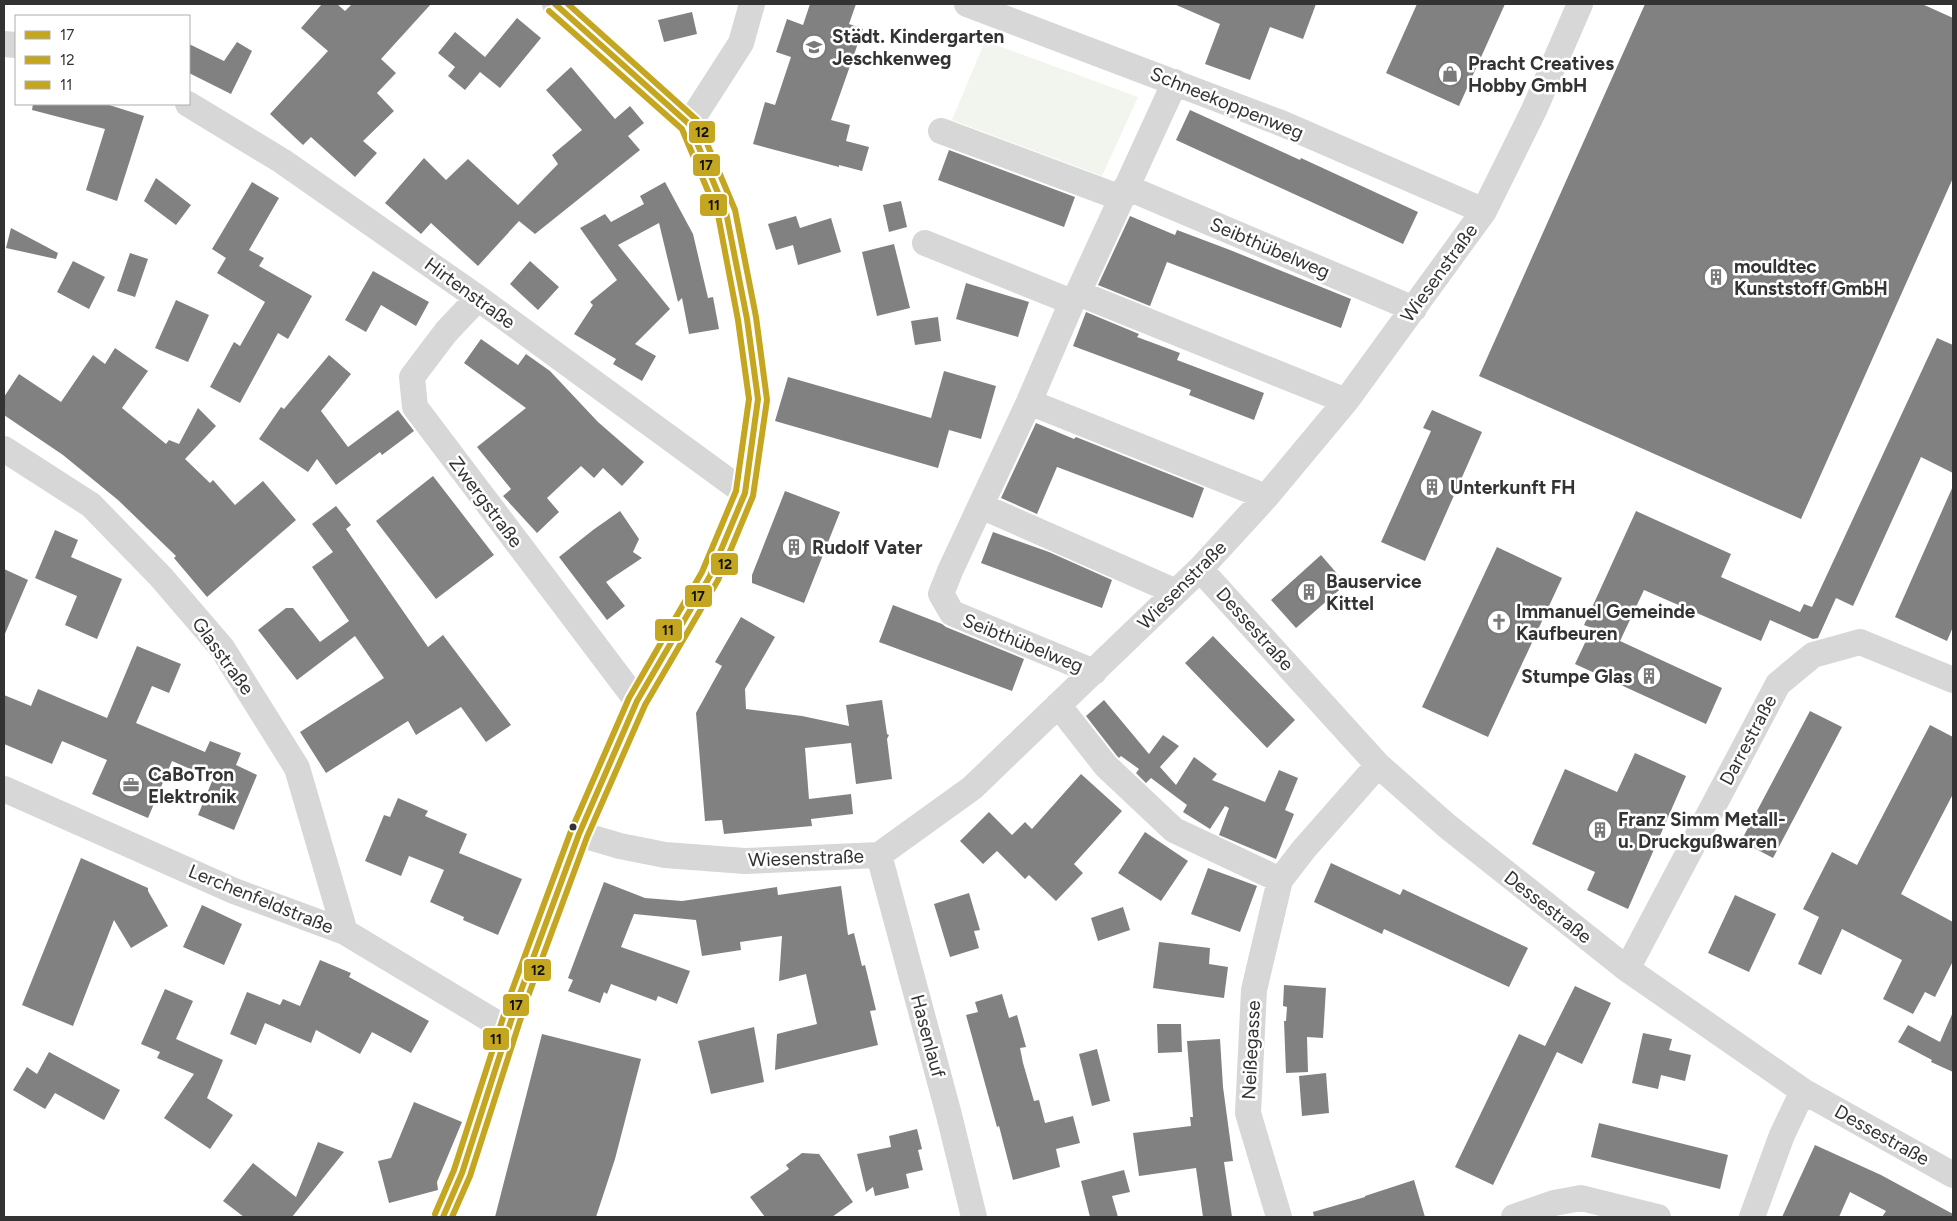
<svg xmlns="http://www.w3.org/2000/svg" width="1957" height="1221" viewBox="0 0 1957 1221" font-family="Figtree,sans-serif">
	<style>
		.green { fill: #f1f5ed }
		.building { fill: #818181 }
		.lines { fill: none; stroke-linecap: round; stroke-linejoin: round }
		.street { stroke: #d7d7d7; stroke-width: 26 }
		.bus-1-casing { stroke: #fff; stroke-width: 10 }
		.bus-2-casing { stroke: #fff; stroke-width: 10 }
		.bus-3-casing { stroke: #fff; stroke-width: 10 }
		.bus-1 { stroke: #c4a620; stroke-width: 6 }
		.bus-2 { stroke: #c4a620; stroke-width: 6 }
		.bus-3 { stroke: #c4a620; stroke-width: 6 }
		.bus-dot { fill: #333; stroke: #fff; stroke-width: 2 }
		.labels { text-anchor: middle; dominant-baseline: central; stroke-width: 5; stroke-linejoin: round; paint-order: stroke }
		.poi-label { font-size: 19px; font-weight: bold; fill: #333; stroke: #fff; text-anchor: start }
		.street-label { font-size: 19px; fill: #333; stroke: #fff }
		.line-badge { stroke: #fff; stroke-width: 2 }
		.pale-badge-label { font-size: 14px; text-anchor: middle; font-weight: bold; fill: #111 }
	</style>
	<rect width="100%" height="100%" fill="#fff"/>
	<!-- green -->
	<path class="green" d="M985,41L1138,97L1102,176L952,120Z"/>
	<!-- building -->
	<path class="building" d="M322,4H337L345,11L352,4H431L381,59L396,73L377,93L394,111L363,141L377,153L355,177L311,137L303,145L270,114L328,51L301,28Z
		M810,4H856L849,24L863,29L831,120L850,125L846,141L869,147L862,171L839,165V167L753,144L765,102L775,105L791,57L776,52L787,19L803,25Z
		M1174,4H1316L1303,39L1270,27L1250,80L1205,64L1220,24Z
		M1417,4H1505L1459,106L1386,73Z
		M1645,4H1922L1953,18V178L1801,519L1479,376Z
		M692,12L697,34L664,42L658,20Z
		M517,18L541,38L500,88L480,72L465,90L448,76L455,67L438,53L455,32L485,57Z
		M237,42L252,51L231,94L189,73V44L224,61Z
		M571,67L615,119L630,106L644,123L628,136L640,150L535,234L519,221L478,266L431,223L421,234L385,203L424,158L446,180L468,159L518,205L558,164L552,155L582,130L546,90Z
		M33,104H106L144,116L117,201L86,190L105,129L32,110Z
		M1190,110L1300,160L1301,158L1418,212L1403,244L1176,140Z
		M949,150L1075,197L1064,227L938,180Z
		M156,178L191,205L176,225L144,201Z
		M252,182L279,198L249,250L264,258L259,266L312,296L288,339L278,333L240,403L210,387L234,342L240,346L265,302L217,273L226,258L212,249Z
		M665,182L693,234L708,298L713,297L719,329L689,334L682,298L678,302L659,223L618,245L670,309L635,344L656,356L642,381L613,364L616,359L574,334L593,305L590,302L617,280L580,228L605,214L611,222L644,204L640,196Z
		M901,201L907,227L889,232L883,205Z
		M796,216L800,228L831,218L841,252L798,265L793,245L776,250L768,224Z
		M1130,216L1175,235L1177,230L1230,250L1351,299L1341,328L1167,262L1150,306L1098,285Z
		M11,228L58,253L56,259L6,248Z
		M894,244L910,308L877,316L862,252Z
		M130,253L148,259L135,297L117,291Z
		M73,261L105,277L89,309L57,292Z
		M530,261L559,287L538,310L510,284Z
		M373,271L429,302L416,326L381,305L366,332L345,320Z
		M966,283L1029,302L1018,337L956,319Z
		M176,300L209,315L188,362L155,348Z
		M1086,312L1139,334L1137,337L1180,353L1177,360L1264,393L1254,420L1189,395L1191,390L1073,346Z
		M938,317L941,341L915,345L911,321Z
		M1937,338L1953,345V473L1921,457L1853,606L1836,598L1818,638L1813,639L1770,620L1761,641L1644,590L1620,641L1722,688L1706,724L1575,664L1592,628L1584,625L1636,511L1731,554L1721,577L1800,612L1804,604L1812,607Z
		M481,339L518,365L526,354L550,371L598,422L644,462L622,486L603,468L594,478L581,466L547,498L559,512L537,533L503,496L511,489L477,447L526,408L464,363Z
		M115,348L148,371L122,408L166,444L169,440L179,444L198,408L216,426L185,459L210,483L213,480L235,505L263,481L296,520L207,597L174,558L176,556L118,500L63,455L4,415V397L19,374L61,402L93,355L105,364Z
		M329,355L351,374L321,411L348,447L398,410L414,431L382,455L380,452L336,485L317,459L308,472L259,439L281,407L284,409Z
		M944,371L996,386L981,439L949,430L938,468L775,421L788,377L931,418Z
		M1432,410L1482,432L1425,561L1381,542L1431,431L1423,428Z
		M1036,423L1074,439L1076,437L1204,488L1193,518L1057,467L1037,514L1001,498Z
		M433,476L494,555L436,599L376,521Z
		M1953,486V627L1947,641L1895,617Z
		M785,491L840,512L804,603L752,583V575Z
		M336,506L351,525L346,529L428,647L443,635L511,725L486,742L461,707L416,735L408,721L326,773L300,732L384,678L355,636L297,680L258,630L286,608H293L320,642L349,621L312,567L333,552L312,524Z
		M620,511L639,539L633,552L642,558L606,582L625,606L607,620L559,557L593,530Z
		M55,530L78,540L71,557L122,579L97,639L65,625L77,596L35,578Z
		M993,532L1049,552L1112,580L1102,608L981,563Z
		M1497,547L1562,578L1488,737L1422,707Z
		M1321,555L1346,584L1296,628L1271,600Z
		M4,569L28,580L4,636Z
		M893,605L942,624L946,627L1024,659L1012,691L879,642Z
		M741,617L775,637L745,689L746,709L802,716L849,726L846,705L882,700L887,734L889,735L887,739L892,779L856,784L851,743L805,748L809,799L851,794L853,814L811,819L812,826L724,834L722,820L705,821L696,713L722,666L715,662Z
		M1213,636L1295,720L1267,748L1185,663Z
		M137,646L181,664L169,693L152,686L136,723L205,752L210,741L241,753L236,765L257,775L234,830L198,815L213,779L172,761L148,818L92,794L107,760L62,741L52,764L4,744V695L31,706L38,689L107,718Z
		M1104,700L1149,754L1163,735L1179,746L1160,767L1176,785L1194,757L1217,774L1212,780L1265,802L1279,770L1298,778L1285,810L1294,814L1276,859L1219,835L1229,808L1225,806L1210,829L1183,812L1187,805L1151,778L1146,783L1136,773L1139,769L1121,756L1119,758L1117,756L1086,716Z
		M1810,711L1842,727L1773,858L1741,841Z
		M1930,725L1953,737V794L1901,894L1953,922V961L1935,997L1925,992L1913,1014L1883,999L1902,960L1842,929L1821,975L1798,964L1819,917L1803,909L1832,852L1857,865Z
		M1635,753L1686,776L1628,909L1587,890L1595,872L1532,844L1565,769L1617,792Z
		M1081,774L1122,811L1074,864L1083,873L1056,901L1029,875L1025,879L997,851L983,864L960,841L989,812L1012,835L1025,822L1032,829Z
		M398,798L428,811L425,816L467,834L459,853L522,879L498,935L463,920L464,917L430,902L444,870L409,856L401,876L365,861L384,815L390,817Z
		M1145,832L1188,861L1161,901L1118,873Z
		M81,858L148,888V891L168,926L131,948L114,920L73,1026L22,1005Z
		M1331,863L1400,895L1403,889L1528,948L1509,987L1384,929L1382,934L1314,902Z
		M1208,868L1257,886L1240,932L1191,914Z
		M604,882L645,898L682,901L777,887L778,895L841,886L848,935L854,933L862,966L865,965L876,1010L870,1011L878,1045L775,1070L777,1034L817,1024L806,974L779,981L782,936L740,942L741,950L702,956L696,920L634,914L621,947L690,971L677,1004L658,996L656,1001L611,984L607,994L604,992L600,1003L568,991L573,980L568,978Z
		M969,893L980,930L974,931L979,948L950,957L934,904Z
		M1735,895L1776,914L1749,972L1708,953Z
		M202,905L242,924L224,965L183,947Z
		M1123,907L1130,930L1098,941L1091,918Z
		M1159,942L1210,948L1209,964L1228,967L1224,998L1153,988Z
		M320,960L351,973L349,977L429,1021L411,1053L372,1032L360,1054L316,1030L311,1043L265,1023L256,1045L230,1034L247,992L280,1005L283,999L300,1006Z
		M1284,985L1326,988L1323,1038L1307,1037L1308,1072L1286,1073L1284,1021H1286L1287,1007L1283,1006Z
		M1575,986L1611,1003L1582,1064L1557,1052L1493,1185L1455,1167L1519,1034L1545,1046Z
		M165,989L193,1001L176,1039L223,1060L207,1098L233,1115L210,1149L164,1118L194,1074L157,1058L160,1052L141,1044Z
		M1002,994L1009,1018L1017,1015L1026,1047L1020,1048L1023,1063L1034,1101L1039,1100L1045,1123L1073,1116L1080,1143L1056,1149L1060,1167L1013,1180L999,1126L997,1127L966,1015L978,1012L975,1002Z
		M1953,1012V1072L1931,1062L1932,1060L1898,1042L1908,1025L1940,1042Z
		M1157,1024H1181L1182,1052L1158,1053Z
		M754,1027L764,1082L711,1094L698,1041Z
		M1643,1033L1672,1039L1669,1050L1691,1055L1685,1081L1661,1075L1658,1089L1632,1083Z
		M542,1034L641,1059L615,1159L596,1217H495Z
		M1220,1039L1223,1087L1233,1161L1224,1162L1232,1217H1203L1196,1168L1139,1176L1133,1133L1191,1126L1190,1117H1193L1187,1041Z
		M1097,1049L1110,1101L1092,1106L1079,1054Z
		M49,1052L120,1090L104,1120L55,1093L45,1109L13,1090L27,1067L37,1074Z
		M1326,1073L1329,1113L1302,1116L1299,1076Z
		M414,1102L462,1122L437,1182L438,1190L389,1203L378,1161L391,1158Z
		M1599,1123L1728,1155L1720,1189L1591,1157Z
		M917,1129L922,1149L918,1150L923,1170L906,1174L909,1188L875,1196L873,1187L866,1192L857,1154L891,1147L889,1136Z
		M318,1142L344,1152L292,1217H244L223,1201L253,1163L296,1197Z
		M1815,1145L1881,1175L1953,1214V1217H1882L1886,1211L1850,1192L1839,1217H1782Z
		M802,1153L819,1154L853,1202L832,1217H765L750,1197L789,1169L786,1165Z
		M1124,1170L1130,1192L1112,1196L1118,1217H1090L1081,1181Z
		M1414,1180L1425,1217H1314L1313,1212L1365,1197V1196Z"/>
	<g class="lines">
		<!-- street -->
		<path class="street" d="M967,4L1281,123L1484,211
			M4,44L16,45
			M188,104L282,161L478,298L745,493
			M689,124L741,43L752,4
			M941,131L1121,198
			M1126,187L1414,309
			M925,243L1072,302
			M1078,293L1346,401
			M478,298L446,332L412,377L415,407L637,701
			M1029,402L1266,497
			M4,449L91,505L161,577L222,648L297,768L345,932
			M981,506L1176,592
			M1200,569L1378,765L1447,826L1627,969L1803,1091L1953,1175
			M1094,672L952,613L941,594L950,571L1029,402L1072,302L1078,293L1175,82
			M1058,705L1106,766L1174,830L1280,880
			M4,789L234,891L345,932L508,1030
			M579,834L620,846L665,855L745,861L879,855L972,788L1200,569L1266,497L1346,401L1484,211L1534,110L1580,4
			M879,855L949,1115L974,1217
			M1627,969L1778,684L1813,655L1860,642L1953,680
			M443,1217L462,1173L519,996L579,834L637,701L710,576L745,493L758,399L747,319L726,212L689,124L555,4
			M1279,1217L1248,1113L1254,990L1280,880L1304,849L1378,765
			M1514,1217L1554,1203L1581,1198L1658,1217
			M1752,1217L1782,1135L1803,1091"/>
		<defs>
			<path id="bus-1" d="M443,1217L462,1173L519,996L579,834L637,701L710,576L745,493L758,399L747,319L726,212L689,124L555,4"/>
			<path id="bus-2" d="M452,1217L470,1176L527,999L587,837L645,705L718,580L753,496L767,400L756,317L735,210L697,120L568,4"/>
			<path id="bus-3" d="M435,1214L454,1170L511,993L571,831L629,698L702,572L736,491L749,399L738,320L718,215L682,129L549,11"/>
		</defs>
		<!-- bus-1 casing -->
		<use href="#bus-1" class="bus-1-casing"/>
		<!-- bus-2 casing -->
		<use href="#bus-2" class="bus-2-casing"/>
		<!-- bus-3 casing -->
		<use href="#bus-3" class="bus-3-casing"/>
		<!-- bus-1 -->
		<use href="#bus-1" class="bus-1"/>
		<!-- bus-2 -->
		<use href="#bus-2" class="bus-2"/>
		<!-- bus-3 -->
		<use href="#bus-3" class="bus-3"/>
	</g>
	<!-- icons -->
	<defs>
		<symbol id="school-ring" viewBox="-11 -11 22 22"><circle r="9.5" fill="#fff" stroke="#7a7a7a" stroke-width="1.5"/><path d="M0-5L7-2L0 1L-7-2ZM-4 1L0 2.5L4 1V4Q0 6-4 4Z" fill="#7a7a7a"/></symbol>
		<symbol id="shop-ring" viewBox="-11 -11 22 22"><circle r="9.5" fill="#fff" stroke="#7a7a7a" stroke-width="1.5"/><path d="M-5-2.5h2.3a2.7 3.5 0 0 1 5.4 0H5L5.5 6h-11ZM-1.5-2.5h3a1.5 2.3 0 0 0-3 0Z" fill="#7a7a7a"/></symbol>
		<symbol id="building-ring" viewBox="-11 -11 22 22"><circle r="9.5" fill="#fff" stroke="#7a7a7a" stroke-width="1.5"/><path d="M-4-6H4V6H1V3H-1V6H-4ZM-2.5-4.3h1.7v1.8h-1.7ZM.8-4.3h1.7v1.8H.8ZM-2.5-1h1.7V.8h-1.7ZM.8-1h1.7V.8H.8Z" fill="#7a7a7a"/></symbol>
		<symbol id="church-ring" viewBox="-11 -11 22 22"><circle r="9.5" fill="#fff" stroke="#7a7a7a" stroke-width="1.5"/><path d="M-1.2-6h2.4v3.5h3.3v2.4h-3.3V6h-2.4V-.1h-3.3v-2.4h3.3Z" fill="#7a7a7a"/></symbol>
		<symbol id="office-ring" viewBox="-11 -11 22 22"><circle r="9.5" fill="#fff" stroke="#7a7a7a" stroke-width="1.5"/><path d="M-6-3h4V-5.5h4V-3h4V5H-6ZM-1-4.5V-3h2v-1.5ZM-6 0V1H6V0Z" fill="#7a7a7a"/></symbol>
	</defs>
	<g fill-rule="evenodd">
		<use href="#school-ring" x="800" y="33" width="28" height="28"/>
		<use href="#shop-ring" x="1436" y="60" width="28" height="28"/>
		<use href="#building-ring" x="1702" y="263" width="28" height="28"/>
		<use href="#building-ring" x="1418" y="473" width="28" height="28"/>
		<use href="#building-ring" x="780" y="533" width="28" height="28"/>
		<use href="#building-ring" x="1295" y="578" width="28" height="28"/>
		<use href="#church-ring" x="1485" y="608" width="28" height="28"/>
		<use href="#building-ring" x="1635" y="662" width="28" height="28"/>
		<use href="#office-ring" x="117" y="771" width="28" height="28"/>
		<use href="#building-ring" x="1586" y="816" width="28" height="28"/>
	</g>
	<!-- markers -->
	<circle class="bus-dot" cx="573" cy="827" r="4.5"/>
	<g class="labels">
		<!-- poi labels -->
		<g class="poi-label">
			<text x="832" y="36">Städt. Kindergarten<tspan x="832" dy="22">Jeschkenweg</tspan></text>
			<text x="1468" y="63">Pracht Creatives<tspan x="1468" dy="22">Hobby GmbH</tspan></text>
			<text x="1734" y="266">mouldtec<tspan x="1734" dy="22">Kunststoff GmbH</tspan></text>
			<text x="1450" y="487">Unterkunft FH</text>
			<text x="812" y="547">Rudolf Vater</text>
			<text x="1326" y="581">Bauservice<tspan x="1326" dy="22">Kittel</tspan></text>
			<text x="1516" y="611">Immanuel Gemeinde<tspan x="1516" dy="22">Kaufbeuren</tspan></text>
			<text x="1632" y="676" text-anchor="end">Stumpe Glas</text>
			<text x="148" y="774">CaBoTron<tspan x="148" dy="22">Elektronik</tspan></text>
			<text x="1618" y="819">Franz Simm Metall-<tspan x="1618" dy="22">u. Druckgußwaren</tspan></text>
		</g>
		<!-- street labels -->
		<g class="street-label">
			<text transform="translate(1227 103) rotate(22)">Schneekoppenweg</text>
			<text transform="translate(1270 248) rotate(23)">Seibthübelweg</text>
			<text transform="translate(1439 273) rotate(-54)">Wiesenstraße</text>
			<text transform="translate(470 293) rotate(36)">Hirtenstraße</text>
			<text transform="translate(486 502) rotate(53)">Zwergstraße</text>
			<text transform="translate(1182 585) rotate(-45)">Wiesenstraße</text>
			<text transform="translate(1255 629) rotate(48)">Dessestraße</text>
			<text transform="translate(1023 643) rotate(22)">Seibthübelweg</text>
			<text transform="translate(223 656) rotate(54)">Glasstraße</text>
			<text transform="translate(1748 740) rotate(-62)">Darrestraße</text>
			<text transform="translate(806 858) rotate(-2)">Wiesenstraße</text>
			<text transform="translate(261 899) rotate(22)">Lerchenfeldstraße</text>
			<text transform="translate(1548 907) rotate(38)">Dessestraße</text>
			<text transform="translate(928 1036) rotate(75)">Hasenlauf</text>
			<text transform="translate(1251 1050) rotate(-87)">Neißegasse</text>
			<text transform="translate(1882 1135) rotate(29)">Dessestraße</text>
		</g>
	</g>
	<g class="line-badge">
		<rect x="688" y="120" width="28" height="24" rx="5" fill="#c4a620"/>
		<rect x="692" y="153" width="29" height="24" rx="5" fill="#c4a620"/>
		<rect x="699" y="193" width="29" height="24" rx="5" fill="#c4a620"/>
		<rect x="710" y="552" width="29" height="24" rx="5" fill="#c4a620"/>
		<rect x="684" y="584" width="29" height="24" rx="5" fill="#c4a620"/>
		<rect x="654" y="618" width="29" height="24" rx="5" fill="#c4a620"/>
		<rect x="523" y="958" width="29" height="24" rx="5" fill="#c4a620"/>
		<rect x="502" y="993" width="28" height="24" rx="5" fill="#c4a620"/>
		<rect x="482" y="1027" width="28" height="24" rx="5" fill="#c4a620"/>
	</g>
	<g class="pale-badge-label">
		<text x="702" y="137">12</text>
		<text x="706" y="170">17</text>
		<text x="714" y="210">11</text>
		<text x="725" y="569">12</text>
		<text x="698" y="601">17</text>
		<text x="668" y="635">11</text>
		<text x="538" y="975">12</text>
		<text x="516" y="1010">17</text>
		<text x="496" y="1044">11</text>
	</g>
	<!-- border -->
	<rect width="1957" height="1221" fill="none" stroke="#333333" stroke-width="10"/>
	<!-- legend -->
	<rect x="15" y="15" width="175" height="90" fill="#ffffff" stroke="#adadad"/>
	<rect x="25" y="31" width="25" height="8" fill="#c4a620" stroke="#adadad"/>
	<text x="60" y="40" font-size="15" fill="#333333">17</text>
	<rect x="25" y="56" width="25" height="8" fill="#c4a620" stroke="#adadad"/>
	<text x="60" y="65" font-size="15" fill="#333333">12</text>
	<rect x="25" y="81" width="25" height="8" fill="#c4a620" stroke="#adadad"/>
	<text x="60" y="90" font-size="15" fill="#333333">11</text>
</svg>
